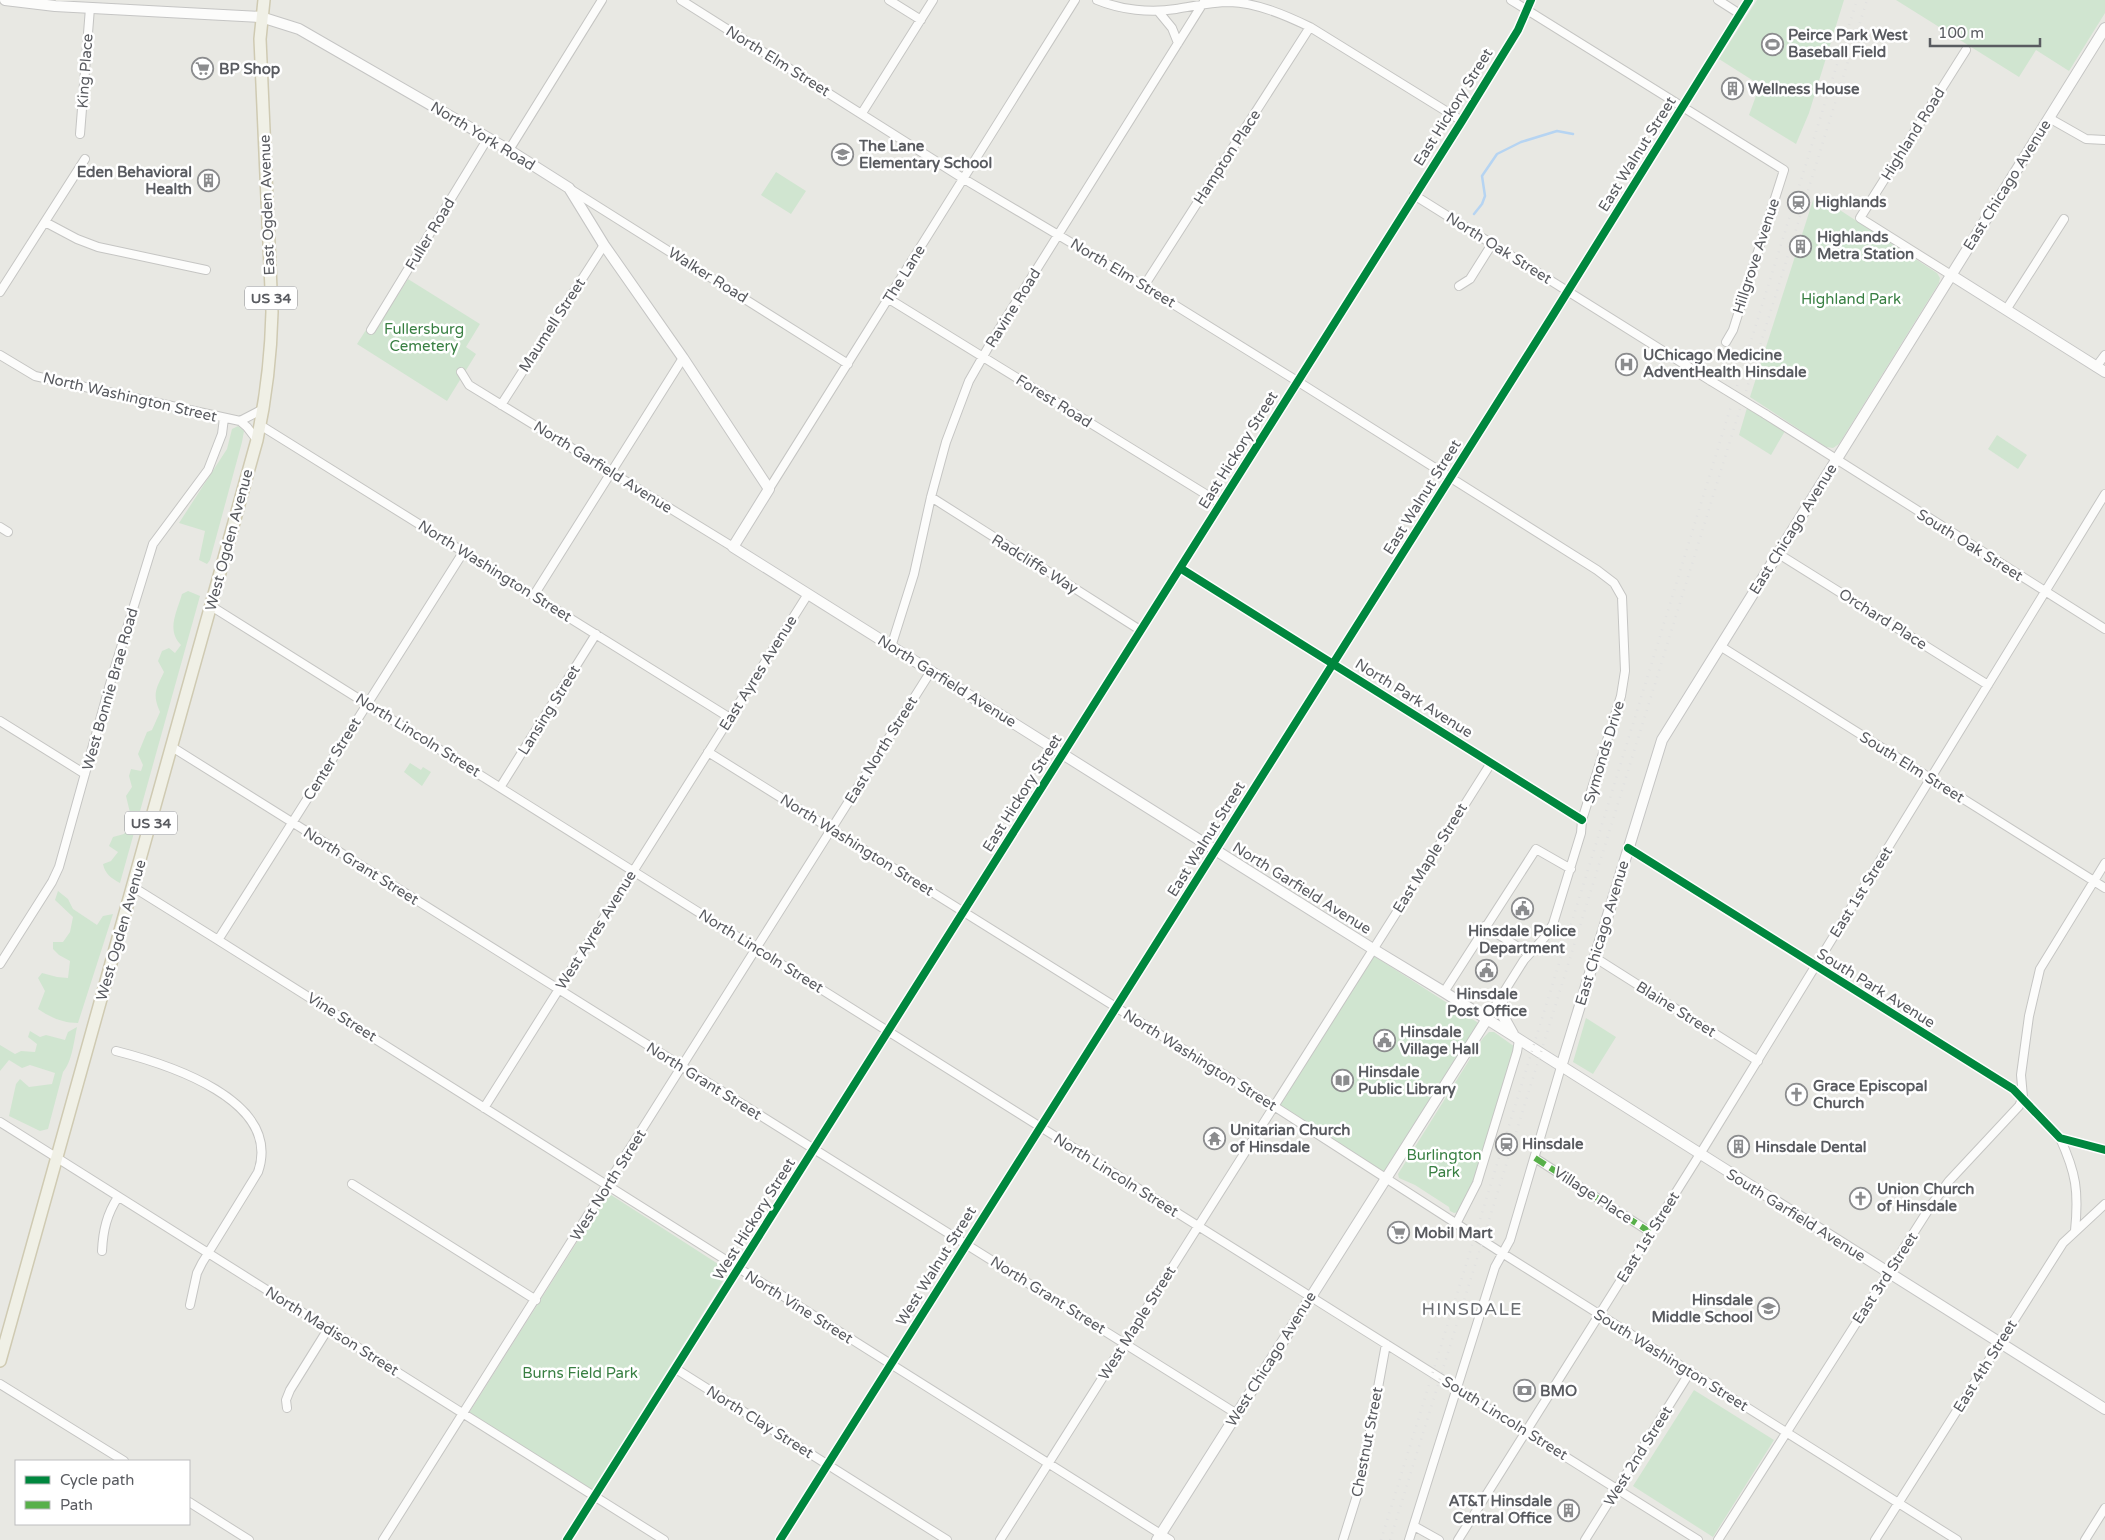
<svg xmlns="http://www.w3.org/2000/svg" width="2105" height="1540" viewBox="0 0 2105 1540" font-family="'Varela Round',sans-serif">
	<style>
		.green { fill: #d0e5d0 }
		.lines { fill: none; stroke-linecap: round; stroke-linejoin: round }
		.stream { stroke: #b6d4f2; stroke-width: 2.5 }
		.street-casing { stroke: #c5c5c3; stroke-width: 10 }
		.secondary-casing { stroke: #c5c5c4; stroke-width: 12 }
		.primary-casing { stroke: #cfcab2; stroke-width: 14 }
		.street { stroke: #fcfcfb; stroke-width: 8 }
		.secondary { stroke: #fcfcfb; stroke-width: 10 }
		.primary { stroke: #f0f0e6; stroke-width: 11 }
		.rail { stroke: #e1e1e0; stroke-width: 2.5; stroke-dasharray: 1 6; stroke-linecap: butt }
		.street-bridge-casing { stroke: #c5c5c3; stroke-width: 10; stroke-linecap: butt }
		.street-bridge { stroke: #fcfcfb; stroke-width: 8 }
		.quiet { stroke: #58b04a; stroke-width: 6; stroke-dasharray: 12 6; stroke-linecap: butt }
		.cycleway-casing { stroke: #fff; stroke-width: 11 }
		.cycleway { stroke: #00873e; stroke-width: 8 }
		.labels { text-anchor: middle; dominant-baseline: central; stroke-width: 5; stroke-linejoin: round; paint-order: stroke }
		.shield { fill: #fff; stroke: #8b8c90; stroke-width: 1 }
		.shield-label { font-size: 14px; font-weight: bold; fill: #595b60 }
		.poi-label { font-size: 15px; font-weight: bold; fill: #595b60; stroke: #fff; text-anchor: start }
		.street-label { font-size: 15px; fill: #595b60; stroke: #fff }
		.park-label { font-size: 15px; fill: #387f42; stroke: #fff }
		.quarter-label { font-size: 18px; letter-spacing: 1px; fill: #6a6d72; stroke: #fff }
	</style>
	<rect width="100%" height="100%" fill="#e8e8e3"/>
	<!-- green -->
	<path class="green" d="M1757,0H1844L1809,113L1796,144L1749,115L1760,85L1719,59Z
		M1896,0H2105V13L2069,71L2036,50L2019,77Z
		M776,172L806,191L791,214L761,195Z
		M1815,194L1937,273L1940,278L1939,283L1839,444L1833,448L1826,447L1750,397Z
		M408,279L480,324L466,347L476,354L447,401L357,344L371,322L378,326Z
		M1747,408L1785,431L1771,455L1739,435Z
		M238,426L244,431L242,442L210,560L207,564L199,560L205,531L179,523L227,449L232,429Z
		M1997,435L2027,455L2018,469L1988,449Z
		M188,591L200,596L120,883C111,878 105,874 103,864L111,861L118,852L109,846L113,837L124,834L132,821L126,796L132,787L129,776L131,769L141,771L143,765L138,754L147,732L152,730L160,712C152,694 156,689 164,672L158,661L162,651L169,648L175,653L181,645C166,630 177,612 182,594Z
		M410,763L421,770L423,767L431,772L422,786L404,772Z
		M58,891L68,899L73,909L97,925L103,916L113,914L78,1023C62,1023 50,1017 38,1009L45,991L38,978L42,973L57,977L68,978L70,961L59,955L53,949V942H63L70,932L73,917L55,900Z
		M1374,956L1480,1024L1384,1173L1278,1105Z
		M1586,1018L1616,1037L1593,1074L1573,1062Z
		M77,1027C74,1041 72,1062 63,1072L48,1129L40,1131L9,1116L16,1084L20,1079L29,1087L52,1084L55,1073L30,1065L22,1068L9,1060L0,1071V1045L15,1054L21,1051L35,1052L37,1044L28,1037L30,1031L40,1037L46,1035L65,1040L68,1032Z
		M1489,1032H1494L1515,1047L1476,1175L1459,1212L1454,1213L1450,1211L1449,1207L1415,1185L1399,1178L1398,1174L1483,1038Z
		M608,1193L729,1271L592,1491L469,1413Z
		M1694,1390L1774,1440L1713,1537L1633,1486Z"/>
	<g class="lines">
		<!-- stream -->
		<path class="stream" d="M1474,214L1482,204L1485,196L1482,176L1497,154L1521,142L1557,131L1573,134"/>
		<defs>
			<path id="street" d="M681,0L964,179L1144,286L1297,381L1597,570L1614,583L1622,597L1625,671L1621,696L1582,820L1581,833L1553,924L1545,937L1524,960L1487,1019
				M889,0L921,20
				M1097,0C1121,10 1150,13 1176,9C1194,6 1212,2 1230,2C1257,3 1285,15 1310,27L1462,121
				M1511,0L1784,170L1733,330L1726,342
				M1718,0L1740,14
				M1158,11L1172,28L1178,43
				M862,113L933,0
				M2049,118L2086,139L2105,140
				M80,134L90,8
				M509,150L602,0
				M570,189L848,364
				M1414,195L1711,381
				M45,222L77,239L98,247L206,270
				M1951,275L1860,218L1966,50
				M1144,286L1310,27
				M1459,286L1470,279L1492,244
				M0,292L85,159
				M889,299L1220,503
				M2006,310L2064,219
				M371,330L488,138
				M0,355L35,376L240,421L247,427L257,440
				M2096,367L2105,355
				M461,372L469,385L733,547
				M501,405L604,245
				M1765,414L2105,629
				M240,421L263,409
				M260,425L730,718
				M769,489L1075,0
				M931,497L1140,630
				M0,527L8,532
				M464,551L218,940L1170,1540
				M1777,553L1988,685
				M1180,568L1582,820
				M534,595L683,358
				M211,606L1698,1540
				M1720,646L2105,888
				M891,647L914,574L931,497L946,442L969,381L993,339L1205,0
				M0,721L85,774
				M172,747L1237,1414
				M708,752L1266,1101L1502,1253L1957,1540
				M501,786L596,634
				M1628,848L2013,1089L2060,1138L2105,1150
				M133,887L218,940
				M1485,926L1529,954
				M1594,957L1758,1061
				M0,964L52,882L59,867L112,677L153,544L208,470L222,434L224,418
				M1444,992L1536,849L1571,869
				M116,1051C167,1064 283,1100 258,1172L202,1263L197,1273L190,1305
				M484,1108L808,594
				M0,1122L664,1540
				M2060,1138C2076,1173 2079,1191 2075,1231
				M1535,1158L1650,1232
				M352,1184L536,1300
				M1456,1224L1477,1183L1517,1052L1519,1040
				M102,1251C103,1230 107,1214 118,1197
				M676,1369L947,1540
				M0,1384L124,1461
				M287,1408L286,1400L290,1390L328,1329
				M189,1502L249,1540
				M1414,1526L1439,1540
				M383,1540L931,671
				M567,1540L1462,121L1518,30L1531,0
				M780,1540L1553,315L1749,0
				M1000,1540L1491,763
				M1343,1540L1360,1486L1386,1344
				M1409,1540L1495,1267L1510,1240L1561,1067
				M1458,1540L1705,1146L2105,494
				M1585,1540L1690,1372
				M1718,1540L1932,1204L1949,1181L2019,1106L2023,1097L2021,1075L2029,1016L2040,969L2105,863
				M1875,1540L2063,1243L2105,1204
				M2085,1540L2105,1508"/>
			<path id="secondary" d="M5,0L55,6L261,17L299,29L509,150L569,188L604,245L683,358L769,489L733,547L1373,949L1444,992L2105,1409
				M1951,275L2105,372
				M1502,994V1014L1513,1034
				M1561,1067L1662,740L2105,28
				M1157,1540L1487,1019"/>
			<path id="primary" d="M0,1361L257,440C266,398 271,355 272,312L260,39L264,0"/>
		</defs>
		<!-- street casing -->
		<use href="#street" class="street-casing"/>
		<!-- secondary casing -->
		<use href="#secondary" class="secondary-casing"/>
		<!-- primary casing -->
		<use href="#primary" class="primary-casing"/>
		<!-- street -->
		<use href="#street" class="street"/>
		<!-- secondary -->
		<use href="#secondary" class="secondary"/>
		<!-- primary -->
		<use href="#primary" class="primary"/>
		<!-- rail -->
		<path class="rail" d="M1737,386L1857,0
			M1746,391L1867,0
			M1381,1540L1732,403
			M1390,1540L1740,409"/>
		<defs>
			<path id="street-bridge" d="M1711,381L1765,414"/>
		</defs>
		<!-- street-bridge casing -->
		<use href="#street-bridge" class="street-bridge-casing"/>
		<!-- street-bridge -->
		<use href="#street-bridge" class="street-bridge"/>
		<!-- quiet -->
		<path class="quiet" d="M1535,1158L1650,1232"/>
		<defs>
			<path id="cycleway" d="M1180,568L1582,820
				M1628,848L2013,1089L2060,1138L2105,1150
				M567,1540L1462,121L1518,30L1531,0
				M780,1540L1553,315L1749,0"/>
		</defs>
		<!-- cycleway casing -->
		<use href="#cycleway" class="cycleway-casing"/>
		<!-- cycleway -->
		<use href="#cycleway" class="cycleway"/>
	</g>
	<!-- icons -->
	<defs>
		<symbol id="stadium-ring" viewBox="-11 -11 22 22"><circle r="9.5" fill="#fff" stroke="#8b8c8e" stroke-width="1.5"/><path d="M0-5a6.5 5 0 1 0 0 10a6.5 5 0 1 0 0-10ZM-3.5-1.8h7v3.6h-7Z" fill="#8b8c8e"/></symbol>
		<symbol id="supermarket-ring" viewBox="-11 -11 22 22"><circle r="9.5" fill="#fff" stroke="#8b8c8e" stroke-width="1.5"/><path d="M-6-5.5h2.5l.6 2H6L4.5 2H-2.5L-4.4-4H-6ZM-1.5 3.2a1.3 1.3 0 1 0 .1 0ZM3 3.2a1.3 1.3 0 1 0 .1 0Z" fill="#8b8c8e"/></symbol>
		<symbol id="building-ring" viewBox="-11 -11 22 22"><circle r="9.5" fill="#fff" stroke="#8b8c8e" stroke-width="1.5"/><path d="M-4-6H4V6H1V3H-1V6H-4ZM-2.5-4.3h1.7v1.8h-1.7ZM.8-4.3h1.7v1.8H.8ZM-2.5-1h1.7V.8h-1.7ZM.8-1h1.7V.8H.8Z" fill="#8b8c8e"/></symbol>
		<symbol id="school-ring" viewBox="-11 -11 22 22"><circle r="9.5" fill="#fff" stroke="#8b8c8e" stroke-width="1.5"/><path d="M0-5L7-2L0 1L-7-2ZM-4 1L0 2.5L4 1V4Q0 6-4 4Z" fill="#8b8c8e"/></symbol>
		<symbol id="station-ring" viewBox="-11 -11 22 22"><circle r="9.5" fill="#fff" stroke="#8b8c8e" stroke-width="1.5"/><path d="M-3-6H3Q5-6 5-4V2Q5 4 3 4L4.5 6H3L1.5 4h-3L-3 6H-4.5L-3 4Q-5 4-5 2V-4Q-5-6-3-6ZM-3.5-4v3h7v-3ZM-3.5 1v1.5H-2V1ZM2 1v1.5H3.5V1Z" fill="#8b8c8e"/></symbol>
		<symbol id="hospital-ring" viewBox="-11 -11 22 22"><circle r="9.5" fill="#fff" stroke="#8b8c8e" stroke-width="1.5"/><path d="M-5-5h3v3.5h4V-5h3V5h-3V1.5h-4V5h-3Z" fill="#8b8c8e"/></symbol>
		<symbol id="civic-ring" viewBox="-11 -11 22 22"><circle r="9.5" fill="#fff" stroke="#8b8c8e" stroke-width="1.5"/><path d="M-.6-6.5H3V-4.5H.6V-3L4-1V1h2V6H-6V1h2V-1L-.6-3ZM-1.2 2.5V6h2.4V2.5Z" fill="#8b8c8e"/></symbol>
		<symbol id="library-ring" viewBox="-11 -11 22 22"><circle r="9.5" fill="#fff" stroke="#8b8c8e" stroke-width="1.5"/><path d="M-6-4Q-3-5.5-.7-3.5V5Q-3 3-6 4ZM6-4Q3-5.5 .7-3.5V5Q3 3 6 4Z" fill="#8b8c8e"/></symbol>
		<symbol id="church-ring" viewBox="-11 -11 22 22"><circle r="9.5" fill="#fff" stroke="#8b8c8e" stroke-width="1.5"/><path d="M-1.2-6h2.4v3.5h3.3v2.4h-3.3V6h-2.4V-.1h-3.3v-2.4h3.3Z" fill="#8b8c8e"/></symbol>
		<symbol id="temple-ring" viewBox="-11 -11 22 22"><circle r="9.5" fill="#fff" stroke="#8b8c8e" stroke-width="1.5"/><path d="M0-6L5-2H3V0L6.5 2.5H4V6H1.5V3h-3V6H-4V2.5H-6.5L-3 0V-2H-5Z" fill="#8b8c8e"/></symbol>
		<symbol id="bank-ring" viewBox="-11 -11 22 22"><circle r="9.5" fill="#fff" stroke="#8b8c8e" stroke-width="1.5"/><path d="M-6-4H6V4H-6ZM0-2.3a2.3 2.3 0 1 0 0 4.6a2.3 2.3 0 1 0 0-4.6Z" fill="#8b8c8e"/></symbol>
	</defs>
	<g fill-rule="evenodd">
		<use href="#stadium-ring" x="1760" y="32" width="25" height="25"/>
		<use href="#supermarket-ring" x="190" y="56" width="25" height="25"/>
		<use href="#building-ring" x="1720" y="76" width="25" height="25"/>
		<use href="#school-ring" x="830" y="142" width="25" height="25"/>
		<use href="#building-ring" x="196" y="168" width="25" height="25"/>
		<use href="#station-ring" x="1786" y="190" width="25" height="25"/>
		<use href="#building-ring" x="1788" y="234" width="25" height="25"/>
		<use href="#hospital-ring" x="1614" y="352" width="25" height="25"/>
		<use href="#civic-ring" x="1510" y="896" width="25" height="25"/>
		<use href="#civic-ring" x="1474" y="958" width="25" height="25"/>
		<use href="#civic-ring" x="1372" y="1028" width="25" height="25"/>
		<use href="#library-ring" x="1330" y="1068" width="25" height="25"/>
		<use href="#church-ring" x="1784" y="1082" width="25" height="25"/>
		<use href="#temple-ring" x="1202" y="1126" width="25" height="25"/>
		<use href="#station-ring" x="1494" y="1132" width="25" height="25"/>
		<use href="#building-ring" x="1726" y="1134" width="25" height="25"/>
		<use href="#church-ring" x="1848" y="1186" width="25" height="25"/>
		<use href="#supermarket-ring" x="1386" y="1220" width="25" height="25"/>
		<use href="#school-ring" x="1756" y="1296" width="25" height="25"/>
		<use href="#bank-ring" x="1512" y="1378" width="25" height="25"/>
		<use href="#building-ring" x="1556" y="1498" width="25" height="25"/>
	</g>
	<g class="labels">
		<!-- shield labels -->
		<g class="shield">
			<rect x="245" y="286.5" width="52" height="23" rx="4"/>
			<rect x="125" y="811.5" width="52" height="23" rx="4"/>
		</g>
		<g class="shield-label">
			<text x="271" y="298">US 34</text>
			<text x="151" y="823">US 34</text>
		</g>
		<!-- poi labels -->
		<g class="poi-label">
			<text x="1788" y="35">Peirce Park West<tspan x="1788" dy="17">Baseball Field</tspan></text>
			<text x="219" y="69">BP Shop</text>
			<text x="1748" y="89">Wellness House</text>
			<text x="859" y="146">The Lane<tspan x="859" dy="17">Elementary School</tspan></text>
			<text x="192" y="172" text-anchor="end">Eden Behavioral<tspan x="192" dy="17">Health</tspan></text>
			<text x="1815" y="202">Highlands</text>
			<text x="1817" y="237">Highlands<tspan x="1817" dy="17">Metra Station</tspan></text>
			<text x="1643" y="355">UChicago Medicine<tspan x="1643" dy="17">AdventHealth Hinsdale</tspan></text>
			<text x="1522" y="931" text-anchor="middle">Hinsdale Police<tspan x="1522" dy="17">Department</tspan></text>
			<text x="1487" y="994" text-anchor="middle">Hinsdale<tspan x="1487" dy="17">Post Office</tspan></text>
			<text x="1400" y="1032">Hinsdale<tspan x="1400" dy="17">Village Hall</tspan></text>
			<text x="1358" y="1072">Hinsdale<tspan x="1358" dy="17">Public Library</tspan></text>
			<text x="1813" y="1086">Grace Episcopal<tspan x="1813" dy="17">Church</tspan></text>
			<text x="1230" y="1130">Unitarian Church<tspan x="1230" dy="17">of Hinsdale</tspan></text>
			<text x="1522" y="1144">Hinsdale</text>
			<text x="1755" y="1147">Hinsdale Dental</text>
			<text x="1877" y="1189">Union Church<tspan x="1877" dy="17">of Hinsdale</tspan></text>
			<text x="1414" y="1233">Mobil Mart</text>
			<text x="1753" y="1300" text-anchor="end">Hinsdale<tspan x="1753" dy="17">Middle School</tspan></text>
			<text x="1540" y="1391">BMO</text>
			<text x="1552" y="1501" text-anchor="end">AT&amp;T Hinsdale<tspan x="1552" dy="17">Central Office</tspan></text>
		</g>
		<!-- street labels -->
		<g class="street-label">
			<text transform="translate(778 61) rotate(32)">North Elm Street</text>
			<text transform="translate(85 71) rotate(-86)">King Place</text>
			<text transform="translate(1453 107) rotate(-58)">East Hickory Street</text>
			<text transform="translate(1913 134) rotate(-58)">Highland Road</text>
			<text transform="translate(483 136) rotate(31)">North York Road</text>
			<text transform="translate(1637 154) rotate(-58)">East Walnut Street</text>
			<text transform="translate(1227 157) rotate(-57)">Hampton Place</text>
			<text transform="translate(2007 185) rotate(-58)">East Chicago Avenue</text>
			<text transform="translate(267 205) rotate(-92)">East Ogden Avenue</text>
			<text transform="translate(430 234) rotate(-59)">Fuller Road</text>
			<text transform="translate(1499 248) rotate(32)">North Oak Street</text>
			<text transform="translate(1756 256) rotate(-72)">Hillgrove Avenue</text>
			<text transform="translate(1123 273) rotate(31)">North Elm Street</text>
			<text transform="translate(904 274) rotate(-58)">The Lane</text>
			<text transform="translate(708 275) rotate(32)">Walker Road</text>
			<text transform="translate(1013 308) rotate(-58)">Ravine Road</text>
			<text transform="translate(552 325) rotate(-57)">Maumell Street</text>
			<text transform="translate(130 397) rotate(13)">North Washington Street</text>
			<text transform="translate(1054 401) rotate(32)">Forest Road</text>
			<text transform="translate(1238 450) rotate(-58)">East Hickory Street</text>
			<text transform="translate(603 467) rotate(32)">North Garfield Avenue</text>
			<text transform="translate(1422 497) rotate(-58)">East Walnut Street</text>
			<text transform="translate(1793 529) rotate(-58)">East Chicago Avenue</text>
			<text transform="translate(229 540) rotate(-75)">West Ogden Avenue</text>
			<text transform="translate(1970 545) rotate(32)">South Oak Street</text>
			<text transform="translate(1035 564) rotate(32)">Radcliffe Way</text>
			<text transform="translate(495 571) rotate(32)">North Washington Street</text>
			<text transform="translate(1883 619) rotate(32)">Orchard Place</text>
			<text transform="translate(758 673) rotate(-58)">East Ayres Avenue</text>
			<text transform="translate(947 681) rotate(32)">North Garfield Avenue</text>
			<text transform="translate(110 689) rotate(-74)">West Bonnie Brae Road</text>
			<text transform="translate(1414 698) rotate(32)">North Park Avenue</text>
			<text transform="translate(549 710) rotate(-58)">Lansing Street</text>
			<text transform="translate(418 735) rotate(32)">North Lincoln Street</text>
			<text transform="translate(881 750) rotate(-58)">East North Street</text>
			<text transform="translate(1604 752) rotate(-73)">Symonds Drive</text>
			<text transform="translate(332 759) rotate(-58)">Center Street</text>
			<text transform="translate(1912 767) rotate(32)">South Elm Street</text>
			<text transform="translate(1022 793) rotate(-58)">East Hickory Street</text>
			<text transform="translate(1206 839) rotate(-58)">East Walnut Street</text>
			<text transform="translate(857 845) rotate(32)">North Washington Street</text>
			<text transform="translate(1430 858) rotate(-58)">East Maple Street</text>
			<text transform="translate(361 866) rotate(32)">North Grant Street</text>
			<text transform="translate(1302 888) rotate(32)">North Garfield Avenue</text>
			<text transform="translate(1861 892) rotate(-58)">East 1st Street</text>
			<text transform="translate(121 930) rotate(-74)">West Ogden Avenue</text>
			<text transform="translate(596 930) rotate(-58)">West Ayres Avenue</text>
			<text transform="translate(1602 933) rotate(-73)">East Chicago Avenue</text>
			<text transform="translate(761 951) rotate(32)">North Lincoln Street</text>
			<text transform="translate(1876 988) rotate(32)">South Park Avenue</text>
			<text transform="translate(1676 1009) rotate(32)">Blaine Street</text>
			<text transform="translate(342 1017) rotate(32)">Vine Street</text>
			<text transform="translate(1200 1060) rotate(32)">North Washington Street</text>
			<text transform="translate(704 1081) rotate(32)">North Grant Street</text>
			<text transform="translate(1116 1175) rotate(32)">North Lincoln Street</text>
			<text transform="translate(608 1185) rotate(-58)">West North Street</text>
			<text transform="translate(1593 1195) rotate(33)">Village Place</text>
			<text transform="translate(1796 1215) rotate(32)">South Garfield Avenue</text>
			<text transform="translate(754 1219) rotate(-58)">West Hickory Street</text>
			<text transform="translate(1648 1237) rotate(-58)">East 1st Street</text>
			<text transform="translate(936 1266) rotate(-58)">West Walnut Street</text>
			<text transform="translate(1885 1278) rotate(-57)">East 3rd Street</text>
			<text transform="translate(1048 1295) rotate(32)">North Grant Street</text>
			<text transform="translate(799 1307) rotate(32)">North Vine Street</text>
			<text transform="translate(1137 1323) rotate(-58)">West Maple Street</text>
			<text transform="translate(332 1331) rotate(32)">North Madison Street</text>
			<text transform="translate(1271 1359) rotate(-58)">West Chicago Avenue</text>
			<text transform="translate(1671 1360) rotate(32)">South Washington Street</text>
			<text transform="translate(1985 1366) rotate(-58)">East 4th Street</text>
			<text transform="translate(1505 1418) rotate(32)">South Lincoln Street</text>
			<text transform="translate(760 1422) rotate(32)">North Clay Street</text>
			<text transform="translate(1367 1442) rotate(-79)">Chestnut Street</text>
			<text transform="translate(1638 1456) rotate(-58)">West 2nd Street</text>
		</g>
		<!-- park labels -->
		<g class="park-label">
			<text x="1851" y="299">Highland Park</text>
			<text x="424" y="329">Fullersburg<tspan x="424" dy="17">Cemetery</tspan></text>
			<text x="1444" y="1155">Burlington<tspan x="1444" dy="17">Park</tspan></text>
			<text x="580" y="1373">Burns Field Park</text>
		</g>
		<!-- quarter labels -->
		<g class="quarter-label">
			<text x="1472" y="1309">HINSDALE</text>
		</g>
	</g>
	<!-- legend -->
	<rect x="15" y="1460" width="175" height="65" fill="#ffffff" stroke="#bdbdbf"/>
	<rect x="25" y="1476" width="25" height="8" fill="#00873e" stroke="#bdbdbf"/>
	<text x="60" y="1485" font-size="15" fill="#595b60">Cycle path</text>
	<rect x="25" y="1501" width="25" height="8" fill="#58b04a" stroke="#bdbdbf"/>
	<text x="60" y="1510" font-size="15" fill="#595b60">Path</text>
	<!-- scale -->
	<path d="M1930 38v8h110v-8" fill="none" stroke="#595b60" stroke-width="2.5"/>
	<text x="1938" y="38" font-size="15" fill="#595b60" stroke="#ffffff" stroke-width="4" paint-order="stroke">100 m</text>
</svg>
